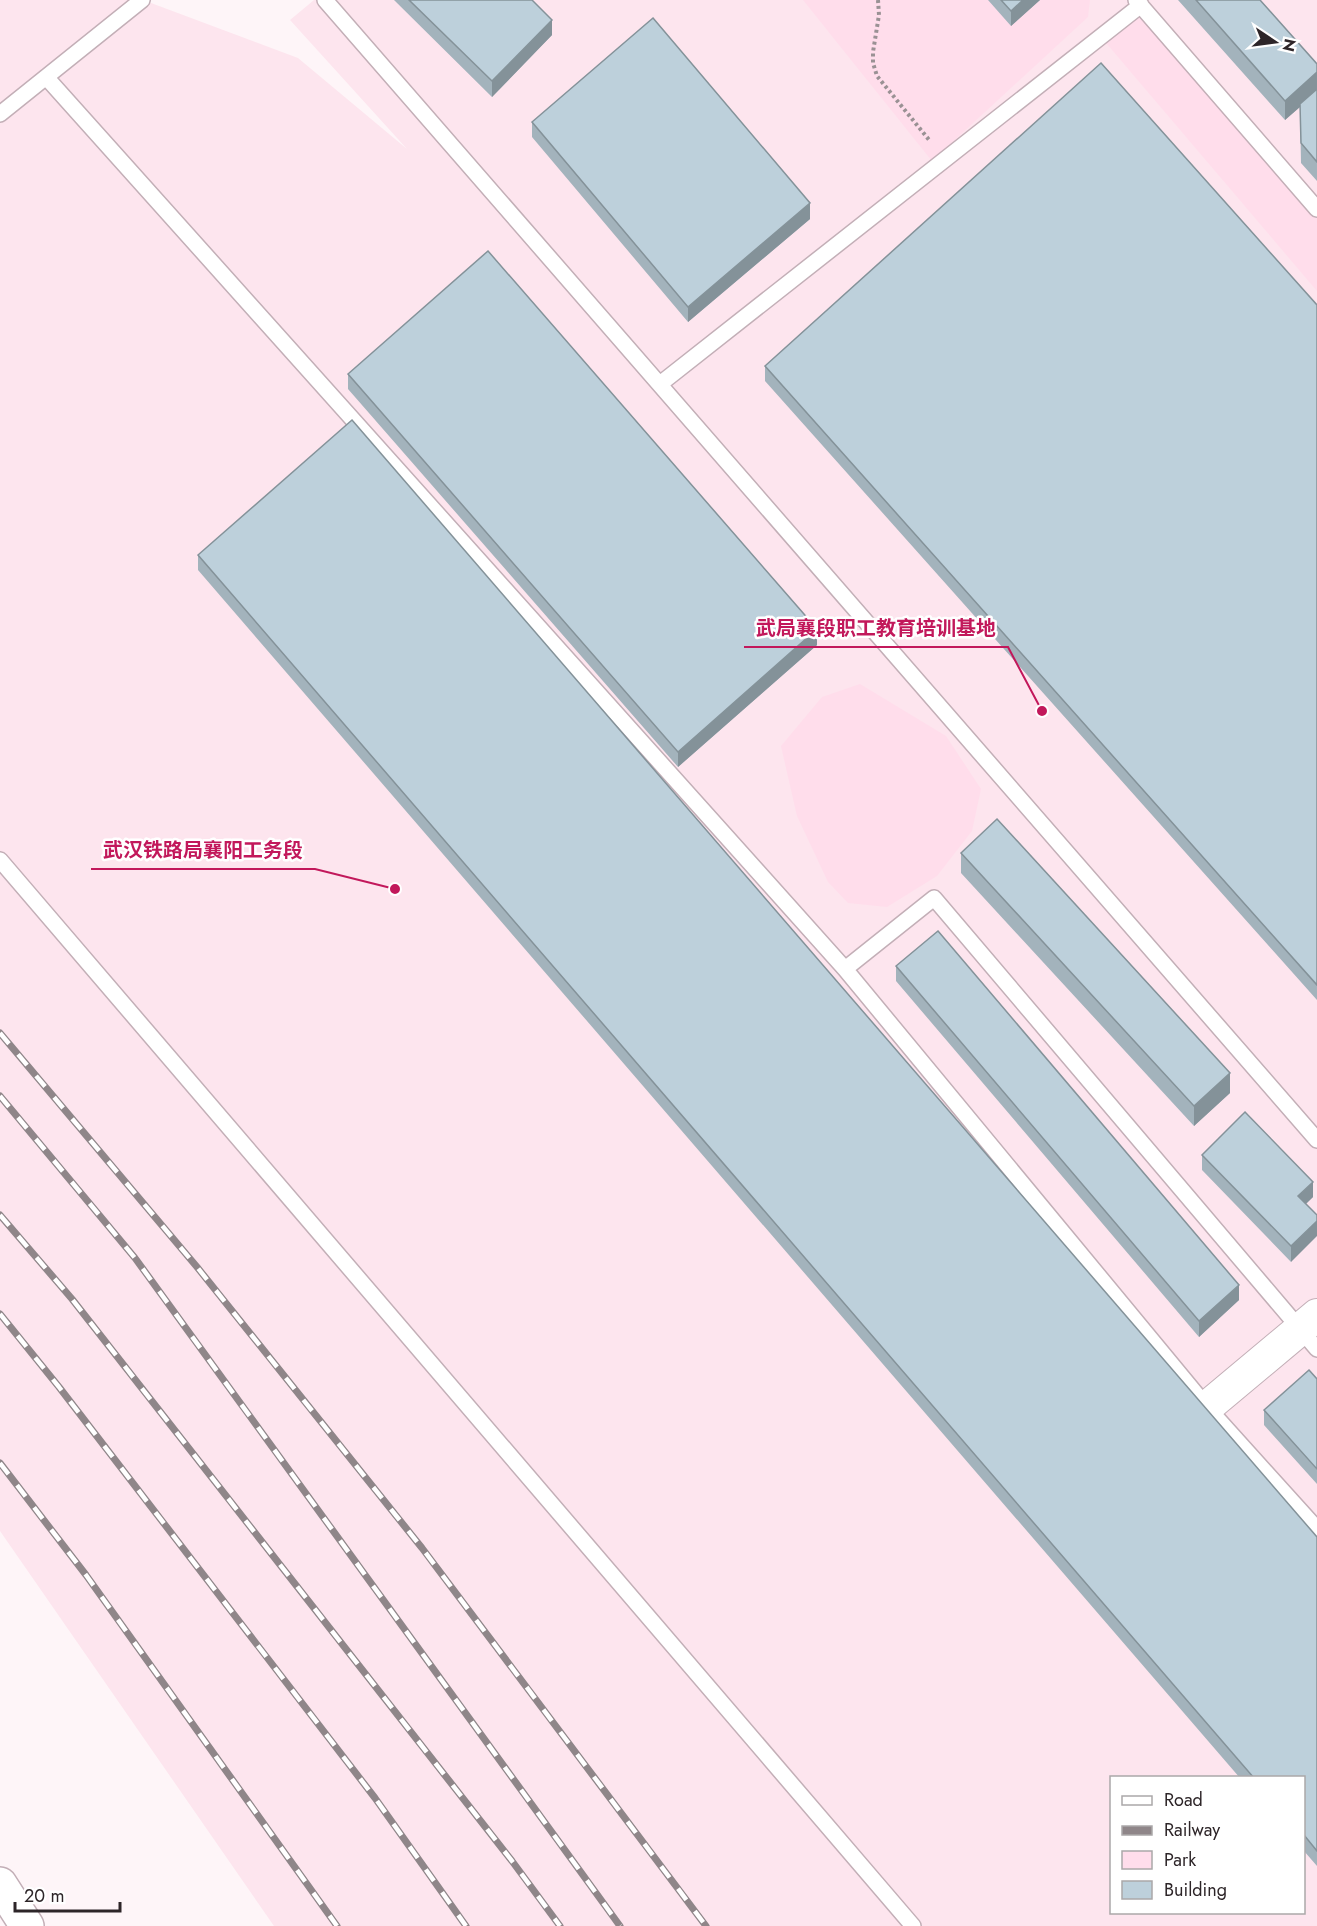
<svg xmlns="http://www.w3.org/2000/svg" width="1317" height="1926" viewBox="0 0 1317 1926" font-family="Jost,'Noto Sans SC',sans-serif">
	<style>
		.built { fill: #fde5ee; fill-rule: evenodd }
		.green { fill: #ffddeb }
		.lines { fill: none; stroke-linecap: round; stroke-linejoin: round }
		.lane-casing { stroke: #c3afb7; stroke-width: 18 }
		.street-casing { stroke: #c3afb7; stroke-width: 34 }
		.secondary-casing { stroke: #c3afb7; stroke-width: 36 }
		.path { stroke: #9a9194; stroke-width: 4; stroke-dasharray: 3 3; stroke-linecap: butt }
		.lane { stroke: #fff; stroke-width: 15 }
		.street { stroke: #fff; stroke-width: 32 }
		.secondary { stroke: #fff; stroke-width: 33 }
		.rail-casing { stroke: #8f8689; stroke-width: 7 }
		.rail { stroke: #fff; stroke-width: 4.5; stroke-dasharray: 14; stroke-linecap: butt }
		.wall { fill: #a3b3bc }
		.shaded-wall { fill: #849299 }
		.building { fill: #bdd0db; stroke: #849299; stroke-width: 1.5 }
		.leader { fill: none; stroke: #c2185b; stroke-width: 2 }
		.callout-dot { fill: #c2185b; stroke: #fff; stroke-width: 2 }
		.callout-label { font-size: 20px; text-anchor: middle; font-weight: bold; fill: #c2185b; stroke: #fff; stroke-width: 5; stroke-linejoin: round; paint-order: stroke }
	</style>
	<rect width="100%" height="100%" fill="#fef5f8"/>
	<!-- built -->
	<path class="built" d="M0,0H143L298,58L407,149L290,20L314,0H1317V1926H274L0,1531ZM1112,1778H1304V1912H1112Z"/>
	<!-- green -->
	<path class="green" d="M803,0H1090L1088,17L932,161Z
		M1141,5L1317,209V291L1101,37Z
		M860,684L946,736L981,789L972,831L937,876L887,907L848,903L828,882L797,816L781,746L822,697Z"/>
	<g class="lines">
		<defs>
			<path id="lane" d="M325,0L1317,1140
				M1136,0L1317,209
				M46,77L845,969
				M0,114L142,0
				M660,384L1141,5
				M0,860L913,1926
				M1317,1349L934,898L845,969L1207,1407L1317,1529"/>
			<path id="street" d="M1207,1407L1317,1315"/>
			<path id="secondary" d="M0,1884L27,1926"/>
		</defs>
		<!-- lane casing -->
		<use href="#lane" class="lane-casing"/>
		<!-- street casing -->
		<use href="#street" class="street-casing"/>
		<!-- secondary casing -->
		<use href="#secondary" class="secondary-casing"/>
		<!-- path -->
		<path class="path" d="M878,0L879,15L873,52V63L877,76L930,141"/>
		<!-- lane -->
		<use href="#lane" class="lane"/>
		<!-- street -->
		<use href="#street" class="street"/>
		<!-- secondary -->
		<use href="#secondary" class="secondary"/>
		<defs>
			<path id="rail" d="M0,1033L197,1267L422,1548L706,1926
				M0,1096L135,1258L620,1926
				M0,1215L72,1299L512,1861L560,1926
				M0,1314L59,1387L375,1798L466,1926
				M0,1463L86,1575L337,1926"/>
		</defs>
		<!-- rail casing -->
		<use href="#rail" class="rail-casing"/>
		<!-- rail -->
		<use href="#rail" class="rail"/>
	</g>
	<!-- wall -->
	<path class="wall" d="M394,0H532L552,35L492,97Z
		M988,0H1040L1011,26Z
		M1178,0H1260L1317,64V181L1301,163L1300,107L1285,120Z
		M532,122L810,219L688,322L532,137Z
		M1317,305V1000L765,381V366Z
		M348,374L817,645L678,767L348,389Z
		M198,555L1317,1537V1866L1304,1851V1778H1240L198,570Z
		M961,853L1230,1093L1194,1126L961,873Z
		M896,966L1239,1300L1199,1337L896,981Z
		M1202,1155L1313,1197L1306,1204L1291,1262L1202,1170Z
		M1317,1379V1484L1264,1425V1410Z"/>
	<!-- shaded-wall -->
	<path class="shaded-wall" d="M1023,0H1040L1011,26V11Z
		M552,20V35L492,97V81Z
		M1317,72V92L1285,120V101Z
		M810,203V219L688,322V307Z
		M817,629V645L678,767V752Z
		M1230,1073V1093L1194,1126V1106Z
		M1313,1182V1197L1298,1211V1196Z
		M1317,1221V1236L1291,1262V1246Z
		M1239,1285V1300L1199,1337V1321Z"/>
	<!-- building -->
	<path class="building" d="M409,0H532L552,20L492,81Z
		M1001,0H1023L1011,11Z
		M1196,0H1260L1317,64V72L1285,101Z
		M653,18L810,203L688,307L532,122Z
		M1101,63L1317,305V985L765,366Z
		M1317,89V162L1301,143L1300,104Z
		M488,251L817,629L678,752L348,374Z
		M352,420L1317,1537V1851L1304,1835V1778H1254L198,555Z
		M997,819L1230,1073L1194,1106L961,853Z
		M938,931L1239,1285L1199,1321L896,966Z
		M1245,1112L1313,1182L1298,1196L1317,1215V1221L1291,1246L1202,1155Z
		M1309,1370L1317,1379V1469L1264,1410Z"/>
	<!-- callouts -->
	<path class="leader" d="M1042 711L1008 647H744M395 889L315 869H91"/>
	<g class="callout-dot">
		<circle cx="1042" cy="711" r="6"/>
		<circle cx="395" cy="889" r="6"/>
	</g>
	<g class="callout-label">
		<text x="876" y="635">武局襄段职工教育培训基地</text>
		<text x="203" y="857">武汉铁路局襄阳工务段</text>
	</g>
	<!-- legend -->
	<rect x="1110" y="1776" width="195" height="138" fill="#ffffff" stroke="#aba8a9" stroke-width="1.5"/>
	<rect x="1122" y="1796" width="30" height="9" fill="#ffffff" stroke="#aba8a9" stroke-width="1.5"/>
	<text x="1164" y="1806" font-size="18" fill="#2d2528">Road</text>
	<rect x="1122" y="1826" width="30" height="9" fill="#8f8689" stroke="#aba8a9" stroke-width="1.5"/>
	<text x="1164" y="1836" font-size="18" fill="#2d2528">Railway</text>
	<rect x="1122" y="1851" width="30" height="18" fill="#ffddeb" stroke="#aba8a9" stroke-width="1.5"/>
	<text x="1164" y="1866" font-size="18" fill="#2d2528">Park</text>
	<rect x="1122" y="1881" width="30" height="18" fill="#bdd0db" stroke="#aba8a9" stroke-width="1.5"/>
	<text x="1164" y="1896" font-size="18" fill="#2d2528">Building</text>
	<!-- north arrow -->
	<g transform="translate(1275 42) rotate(103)" stroke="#ffffff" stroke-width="4.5" paint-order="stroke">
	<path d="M0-4.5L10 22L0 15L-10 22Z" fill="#2d2528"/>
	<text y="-9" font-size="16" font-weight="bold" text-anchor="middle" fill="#2d2528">N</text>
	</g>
	<!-- scale -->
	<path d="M15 1902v9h105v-9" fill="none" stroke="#2d2528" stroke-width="3"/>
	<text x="24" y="1902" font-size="18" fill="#2d2528" stroke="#ffffff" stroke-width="4.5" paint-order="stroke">20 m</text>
</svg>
